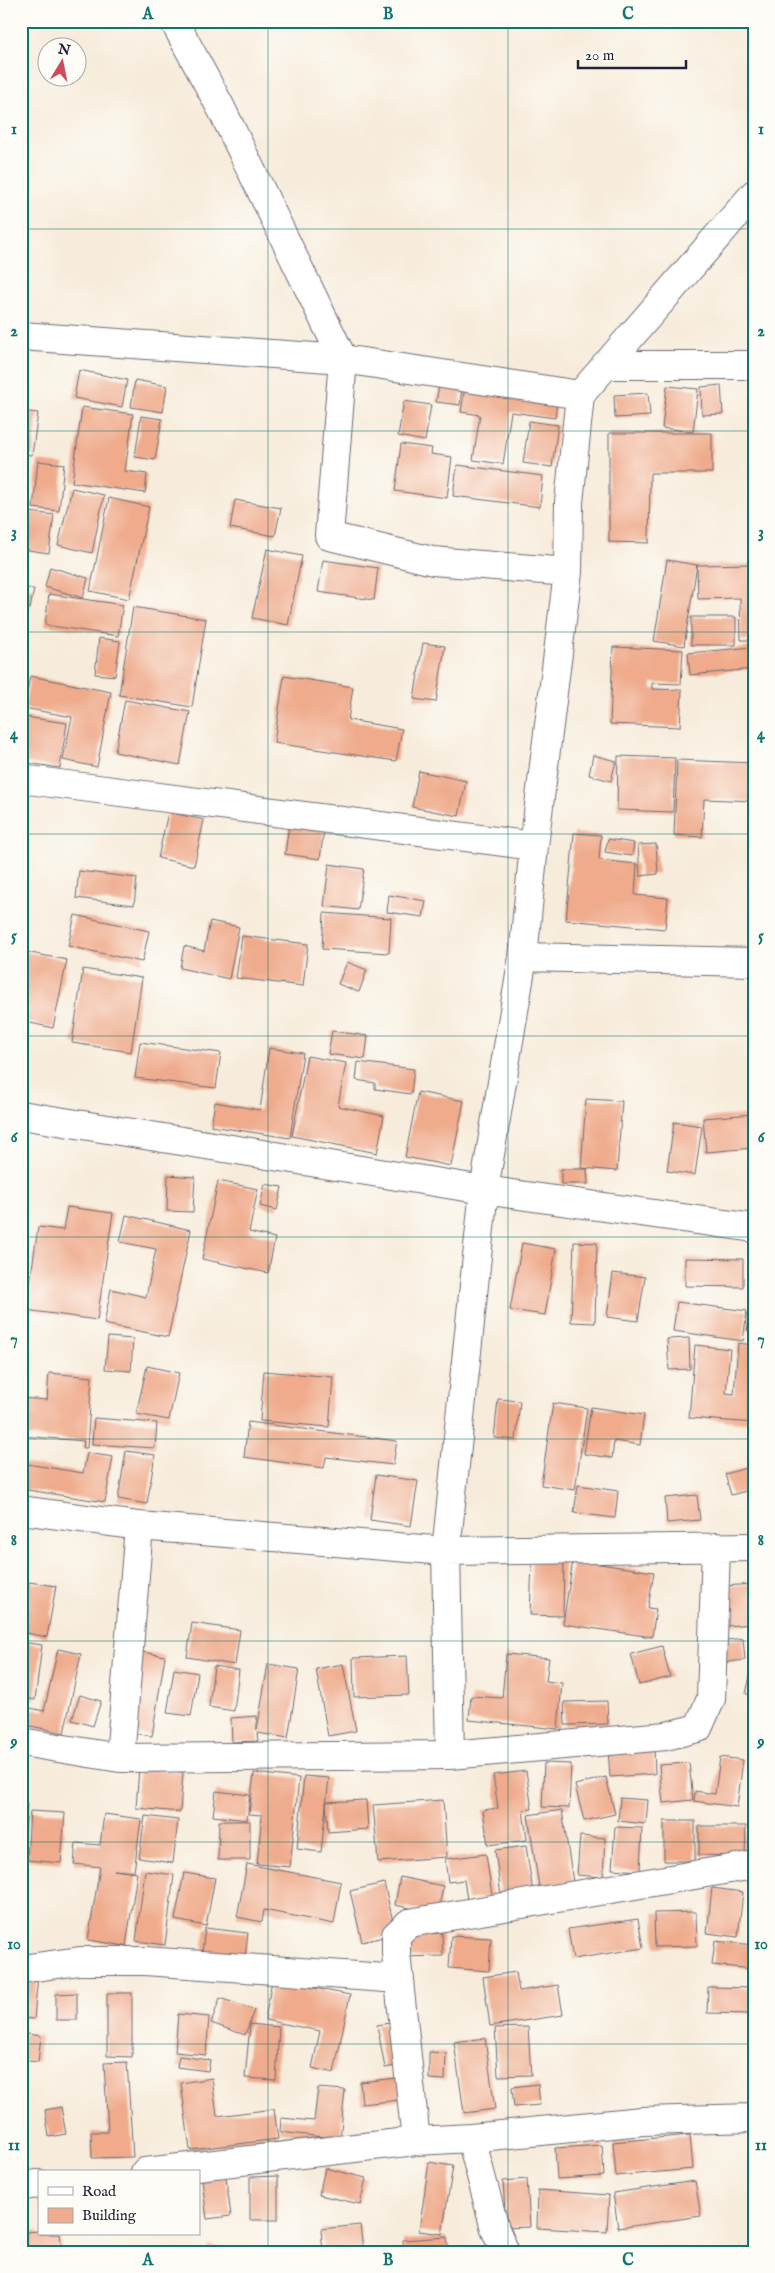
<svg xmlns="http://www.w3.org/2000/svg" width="775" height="2273" viewBox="0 0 775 2273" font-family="'IM FELL English',serif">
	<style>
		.building { fill: #efab8c }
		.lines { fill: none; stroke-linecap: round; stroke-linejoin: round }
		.minor-casing { stroke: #6d6973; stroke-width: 30 }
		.minor { stroke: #fff; stroke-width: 28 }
		.grid { fill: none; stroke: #0f766e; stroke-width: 1; stroke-opacity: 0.55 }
		.neatline { fill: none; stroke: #0f766e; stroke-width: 2 }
		.grid-label { font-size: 16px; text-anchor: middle; font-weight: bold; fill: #0f766e }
	</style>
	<rect width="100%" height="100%" fill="#fdfcf7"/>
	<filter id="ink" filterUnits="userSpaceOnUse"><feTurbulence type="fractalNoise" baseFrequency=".02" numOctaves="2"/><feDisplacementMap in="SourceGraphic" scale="10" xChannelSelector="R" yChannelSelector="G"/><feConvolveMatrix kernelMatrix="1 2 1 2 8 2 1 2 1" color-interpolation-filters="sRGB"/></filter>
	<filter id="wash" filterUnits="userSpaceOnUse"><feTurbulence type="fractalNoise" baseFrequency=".0096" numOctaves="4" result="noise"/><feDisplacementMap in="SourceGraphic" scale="20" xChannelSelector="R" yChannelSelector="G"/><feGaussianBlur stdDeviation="1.12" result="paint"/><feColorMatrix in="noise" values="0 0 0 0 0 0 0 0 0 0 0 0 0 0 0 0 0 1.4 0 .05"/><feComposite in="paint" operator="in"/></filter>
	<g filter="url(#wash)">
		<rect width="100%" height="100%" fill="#f7ecdb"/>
		<g id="blocks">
			<!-- building -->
			<path class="building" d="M79,370L127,380L122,407L74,398Z
				M135,380L167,386L163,412L131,407Z
				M439,385L462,388L460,405L436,402Z
				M721,385L723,414L702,415L701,387Z
				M667,386L698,389L693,432L662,428Z
				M465,387L557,401L555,418L511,412L503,464L473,460L480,415L461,412Z
				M648,393L650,416L615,418L614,395Z
				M751,395H754V427H751Z
				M404,401L431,405L425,441L398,436Z
				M82,407L133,414L125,471L147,474L145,493L72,482Z
				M21,411L38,413L32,455L21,454Z
				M141,416L162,419L155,460L135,457Z
				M529,421L558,425L552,467L523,463Z
				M609,433H712V473H650L649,543L609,542Z
				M401,444L432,448L431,454L452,457L447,498L395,491Z
				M38,461L64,464L59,511L33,508Z
				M457,465L543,476L540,507L453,496Z
				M72,488L104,495L92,553L58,545Z
				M109,498L149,507L129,599L90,591Z
				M235,500L281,508L275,536L230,528Z
				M21,511L54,515L49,553L21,549Z
				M267,549L302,556L288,625L252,618Z
				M323,560L378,568L374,600L318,592Z
				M667,560L697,565L684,646L654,641Z
				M754,564V640H741L740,598L698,599L697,565Z
				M50,567L88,578L83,598L45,587Z
				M21,587L34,589L30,609L21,608Z
				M49,594L123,605L118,636L45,625Z
				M133,607L206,619L192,707L119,695Z
				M691,617H736V645H691Z
				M99,638L120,641L115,676L95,674Z
				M423,643L445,646L436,702L414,699Z
				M613,647L683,650L681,684L652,683V689L682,690L680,727L610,724Z
				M753,647L754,669L690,675L688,653Z
				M30,676L111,692L97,767L63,760L72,717L24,708Z
				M284,676L353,687L348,720L402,729L396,761L274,743Z
				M125,700L190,712L180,765L115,752Z
				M25,717L67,723L60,768L21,762V738Z
				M593,755L616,761L611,781L589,775Z
				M618,756L675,758L673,812L617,810Z
				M677,760L754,763V801L704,799L702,837L674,835Z
				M419,771L466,781L459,816L412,807Z
				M168,812L204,820L194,866L158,858Z
				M289,824L324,829L320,859L285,854Z
				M574,833L601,835L599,860L637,864L635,895L668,898L665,929L566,920Z
				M608,839L634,843L632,856L605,852Z
				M656,844L658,874L640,876L638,845Z
				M329,864L364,869L358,910L324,906Z
				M79,871L137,878L134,905L76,898Z
				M389,895L426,901L423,917L387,912Z
				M324,913L391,918L389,953L322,949Z
				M75,915L149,931L142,962L68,946Z
				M210,921L239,927L229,979L180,968L184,946L204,951Z
				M242,936L308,944L303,986L236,978Z
				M21,951L67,960L53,1028L21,1021Z
				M347,962L367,970L359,992L338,984Z
				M83,969L142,978L131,1052L72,1043Z
				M332,1031L368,1036L365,1059L328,1054Z
				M140,1042L221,1053L216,1088L135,1078Z
				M269,1048L303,1053L290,1138L211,1126L215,1102L260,1110Z
				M307,1056L346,1063L338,1106L384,1116L377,1153L292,1136Z
				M358,1062L414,1069L411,1094L375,1089V1083L356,1080Z
				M418,1092L464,1101L451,1166L405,1157Z
				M586,1099L622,1101L617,1171L581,1168Z
				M754,1114V1148L706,1152L703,1118Z
				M674,1122L702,1126L695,1175L667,1171Z
				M561,1169H587L588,1184H561Z
				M168,1175L195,1177L193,1212L167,1211Z
				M218,1181L258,1189L249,1232L275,1238L268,1273L202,1259Z
				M265,1184L282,1187L277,1210L260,1206Z
				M67,1207L113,1213L97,1320L26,1310L38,1227L63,1230Z
				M126,1215L191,1230L168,1337L104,1324L111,1289L146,1297L156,1249L120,1242Z
				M574,1242L597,1243L595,1323L571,1322Z
				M522,1243L556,1249L545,1315L510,1310Z
				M685,1258L743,1259V1287L685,1286Z
				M613,1273L645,1277L638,1321L607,1317Z
				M677,1302L747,1311L743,1341L673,1331Z
				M752,1303L754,1304V1331L747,1330Z
				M108,1337L133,1339L131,1371L105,1369Z
				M689,1338L690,1369L669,1370L667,1339Z
				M738,1343L754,1345V1423L689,1418L695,1345L730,1349L726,1393L734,1394Z
				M147,1366L179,1373L169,1420L136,1414Z
				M264,1371L333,1377L329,1427L260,1421Z
				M49,1373L92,1377L87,1448H83L84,1441L21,1436V1398L47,1400Z
				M498,1399L520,1401L516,1440L494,1438Z
				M553,1403L587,1408L575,1490L541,1485Z
				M591,1407L644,1415L640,1445L614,1441L612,1458L584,1454Z
				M94,1418L157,1423L155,1448L92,1444Z
				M248,1422L397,1441L393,1465L326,1457L324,1468L244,1457Z
				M126,1451L155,1455L147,1504L118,1499Z
				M87,1453L113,1457L105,1502L21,1489V1463L83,1473Z
				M750,1467L754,1489L731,1495L725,1474Z
				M376,1475L418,1481L411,1526L370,1520Z
				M578,1485L618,1491L615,1518L574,1513Z
				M697,1495L700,1520L667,1523L665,1498Z
				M573,1560L654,1572L648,1608L656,1609L652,1637L563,1624Z
				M532,1561L564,1562L563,1616L530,1615Z
				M29,1582L56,1586L47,1637L21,1632V1618Z
				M754,1584V1624L726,1626L723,1586Z
				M192,1623L240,1630L235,1665L187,1657Z
				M743,1638L745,1660L721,1663L719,1641Z
				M21,1642L42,1645L35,1700L21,1697Z
				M662,1646L670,1677L639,1685L631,1654Z
				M58,1649L81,1654L64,1733L21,1724V1706L44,1711Z
				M130,1650L165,1656L152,1736L118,1731Z
				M506,1654L549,1658L546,1681L562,1683L558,1729L469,1720L471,1696L502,1698Z
				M407,1656L409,1695L354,1697L353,1658Z
				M753,1662H754V1695L746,1694Z
				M268,1664L299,1669L288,1738L257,1733L258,1741L232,1742L231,1718L257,1716V1730Z
				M343,1664L356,1731L328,1736L316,1669Z
				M214,1666L239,1670L234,1711L209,1707Z
				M174,1669L198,1673L191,1716L167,1713Z
				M80,1695L101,1701L93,1726L72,1720Z
				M607,1701L608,1724L565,1725L564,1702Z
				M654,1747L655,1774L610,1777L608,1749Z
				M720,1757L743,1760L737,1807L694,1801L695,1791L715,1794Z
				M544,1763L571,1764L569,1808L542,1807Z
				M689,1763L693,1800L663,1803L659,1765Z
				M139,1768L183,1772L180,1812L136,1808Z
				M526,1771L532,1809L523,1810L527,1840L488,1845L483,1810L498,1808L493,1775Z
				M254,1773L299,1778L290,1867L257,1864L262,1815L249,1814Z
				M304,1776L329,1778L321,1852L297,1849Z
				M606,1777L615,1814L584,1821L575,1785Z
				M216,1791L250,1795L247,1820L213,1816Z
				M620,1798L648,1800L646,1824L618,1821Z
				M366,1800L368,1829L328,1832L326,1802Z
				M443,1800L447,1857L378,1862L373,1805Z
				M21,1804H27L23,1868H21Z
				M562,1810L573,1882L539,1887L528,1815Z
				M30,1811L65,1813L61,1863L27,1860Z
				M104,1814L141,1819L134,1872L114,1870L137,1873L126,1946L88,1940L100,1867L74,1864L76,1843L100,1845Z
				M145,1816L178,1820L173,1863L139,1858Z
				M219,1821H250V1860H218Z
				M664,1821H695V1861H664Z
				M699,1826H746L745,1856L699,1855Z
				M615,1827L642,1828L640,1871L612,1869Z
				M580,1836L605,1838L603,1877L577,1875Z
				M526,1846L533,1892L501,1896L495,1850Z
				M486,1854L492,1896L467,1900L464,1880L448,1882L445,1859Z
				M247,1864L341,1882L334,1924L264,1910L262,1922L237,1917Z
				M145,1871L174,1875L165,1945L136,1941Z
				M184,1873L215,1878L206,1926L175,1920Z
				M400,1877L443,1886L438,1914L395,1905Z
				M384,1883L396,1934L362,1942L350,1891Z
				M712,1888L743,1892L738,1937L707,1933Z
				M696,1912L697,1946L655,1947L654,1913Z
				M638,1919L643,1948L573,1959L568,1929Z
				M205,1928L248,1933L244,1965L201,1960Z
				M442,1933L443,1956L402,1957L401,1934Z
				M451,1936L491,1938L489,1971L449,1968Z
				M715,1941L754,1945V1969L712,1965Z
				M516,1972L519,1991L558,1985L563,2015L490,2026L483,1977Z
				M21,1974L38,1975L34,2019L21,2018Z
				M272,1980L350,1995L334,2073L312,2068L320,2031L265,2020Z
				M708,1987L754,1988V2014L707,2013Z
				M77,1993V2020H56V1994Z
				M107,1993H132V2057L107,2056Z
				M220,1998L254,2010L245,2035L211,2023Z
				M178,2014L209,2017L206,2055L175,2052Z
				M403,2021L411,2063L385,2068L377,2025Z
				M250,2024L279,2027L276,2080L245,2078Z
				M528,2027L531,2075L498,2076L495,2028Z
				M21,2033L41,2036L38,2062L21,2060Z
				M485,2038L495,2109L464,2113L454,2042Z
				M429,2052L446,2053L445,2080L429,2079Z
				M179,2056L210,2060L208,2071L177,2067Z
				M127,2062L133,2157L92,2158L91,2132H108L104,2063Z
				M406,2077L409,2099L362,2104L360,2082Z
				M212,2078L217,2116L274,2109L278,2139L190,2150L181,2083Z
				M538,2084L540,2105L514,2107L512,2087Z
				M318,2088L345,2090L340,2139L280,2132L281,2118L314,2121Z
				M61,2107L66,2134L49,2137L45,2110Z
				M690,2135L693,2169L616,2176L613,2142Z
				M602,2145L604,2176L557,2179L555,2148Z
				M429,2162L453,2166L442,2234L419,2231Z
				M325,2168L366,2178L360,2204L319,2195Z
				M278,2176V2220H250V2177Z
				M226,2177L231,2216L207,2219L202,2180Z
				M527,2179L530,2227L506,2228L503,2181Z
				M695,2181L701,2216L618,2228L613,2193Z
				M538,2190L609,2195L607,2232L537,2228Z
				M360,2225L363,2249L323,2252L321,2229Z
				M39,2231V2234H60L62,2252H28L26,2232Z
				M447,2237L449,2252H404L403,2240Z
				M209,2246L237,2250L236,2252H208Z"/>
		</g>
	</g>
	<g filter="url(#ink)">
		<use href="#blocks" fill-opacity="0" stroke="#6d6973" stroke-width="1"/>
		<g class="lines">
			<defs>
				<path id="minor" d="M174,21L221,108L343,359L329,536L433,561L568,572
					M21,336L343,359L580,395
					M605,365H754
					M21,779L534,846
					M523,957L754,962
					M21,1115L484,1190L754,1228
					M21,1510L139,1526L446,1551L754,1547
					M21,1742L120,1758L450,1755L666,1736L698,1728L711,1699L716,1547
					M450,1755L446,1551L484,1190L523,957L534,846L568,572L569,502L580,395L754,194
					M120,1758L139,1526
					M21,1969L80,1961H145L400,1979
					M471,2138L495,2229L505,2252
					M416,2141L396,1953V1935L409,1923L754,1865
					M145,2172L416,2141L471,2138L642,2121L754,2118
					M21,2186L39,2184"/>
			</defs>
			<!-- minor casing -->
			<use href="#minor" class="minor-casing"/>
			<!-- minor -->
			<use href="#minor" class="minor"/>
		</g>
	</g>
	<!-- grid -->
	<path class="grid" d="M268,21V2252M508,21V2252M21,229H754M21,431H754M21,632H754M21,834H754M21,1036H754M21,1237H754M21,1439H754M21,1641H754M21,1842H754M21,2044H754"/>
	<!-- margin -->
	<rect width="775" height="2273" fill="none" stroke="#fdfcf7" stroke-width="55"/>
	<!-- legend -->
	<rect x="38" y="2170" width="162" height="65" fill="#fdfcf7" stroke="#a5a5ac"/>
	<rect x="48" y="2187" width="25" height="8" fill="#ffffff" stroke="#a5a5ac"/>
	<text x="82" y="2196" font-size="15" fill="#22223b">Road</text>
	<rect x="48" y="2208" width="25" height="15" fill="#efab8c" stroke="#a5a5ac"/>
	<text x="82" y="2220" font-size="15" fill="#22223b">Building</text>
	<!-- north arrow -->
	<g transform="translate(62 62) rotate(10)"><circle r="24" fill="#fdfcf7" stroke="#a5a5ac"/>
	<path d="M0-4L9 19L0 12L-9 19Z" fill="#d1495b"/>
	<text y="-8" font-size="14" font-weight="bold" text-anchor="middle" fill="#22223b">N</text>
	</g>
	<!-- scale -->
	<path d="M578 60v8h108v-8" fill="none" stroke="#22223b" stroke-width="2.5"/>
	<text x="585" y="60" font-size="15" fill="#22223b" stroke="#fdfcf7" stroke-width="4" paint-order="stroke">20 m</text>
	<rect x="28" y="28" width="720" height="2218" class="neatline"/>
	<g class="grid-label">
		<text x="148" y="19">A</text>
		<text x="388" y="19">B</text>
		<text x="628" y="19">C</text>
		<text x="14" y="134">1</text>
		<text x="761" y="134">1</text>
		<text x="14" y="336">2</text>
		<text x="761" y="336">2</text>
		<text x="14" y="537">3</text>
		<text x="761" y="537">3</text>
		<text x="14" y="739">4</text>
		<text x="761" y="739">4</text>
		<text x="14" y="941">5</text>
		<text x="761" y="941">5</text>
		<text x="14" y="1142">6</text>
		<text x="761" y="1142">6</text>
		<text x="14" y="1344">7</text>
		<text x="761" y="1344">7</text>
		<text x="14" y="1545">8</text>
		<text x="761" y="1545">8</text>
		<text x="14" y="1747">9</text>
		<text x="761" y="1747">9</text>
		<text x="14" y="1949">10</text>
		<text x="761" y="1949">10</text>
		<text x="14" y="2150">11</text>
		<text x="761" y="2150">11</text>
		<text x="148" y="2265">A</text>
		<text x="388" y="2265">B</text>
		<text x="628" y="2265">C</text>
	</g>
</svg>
